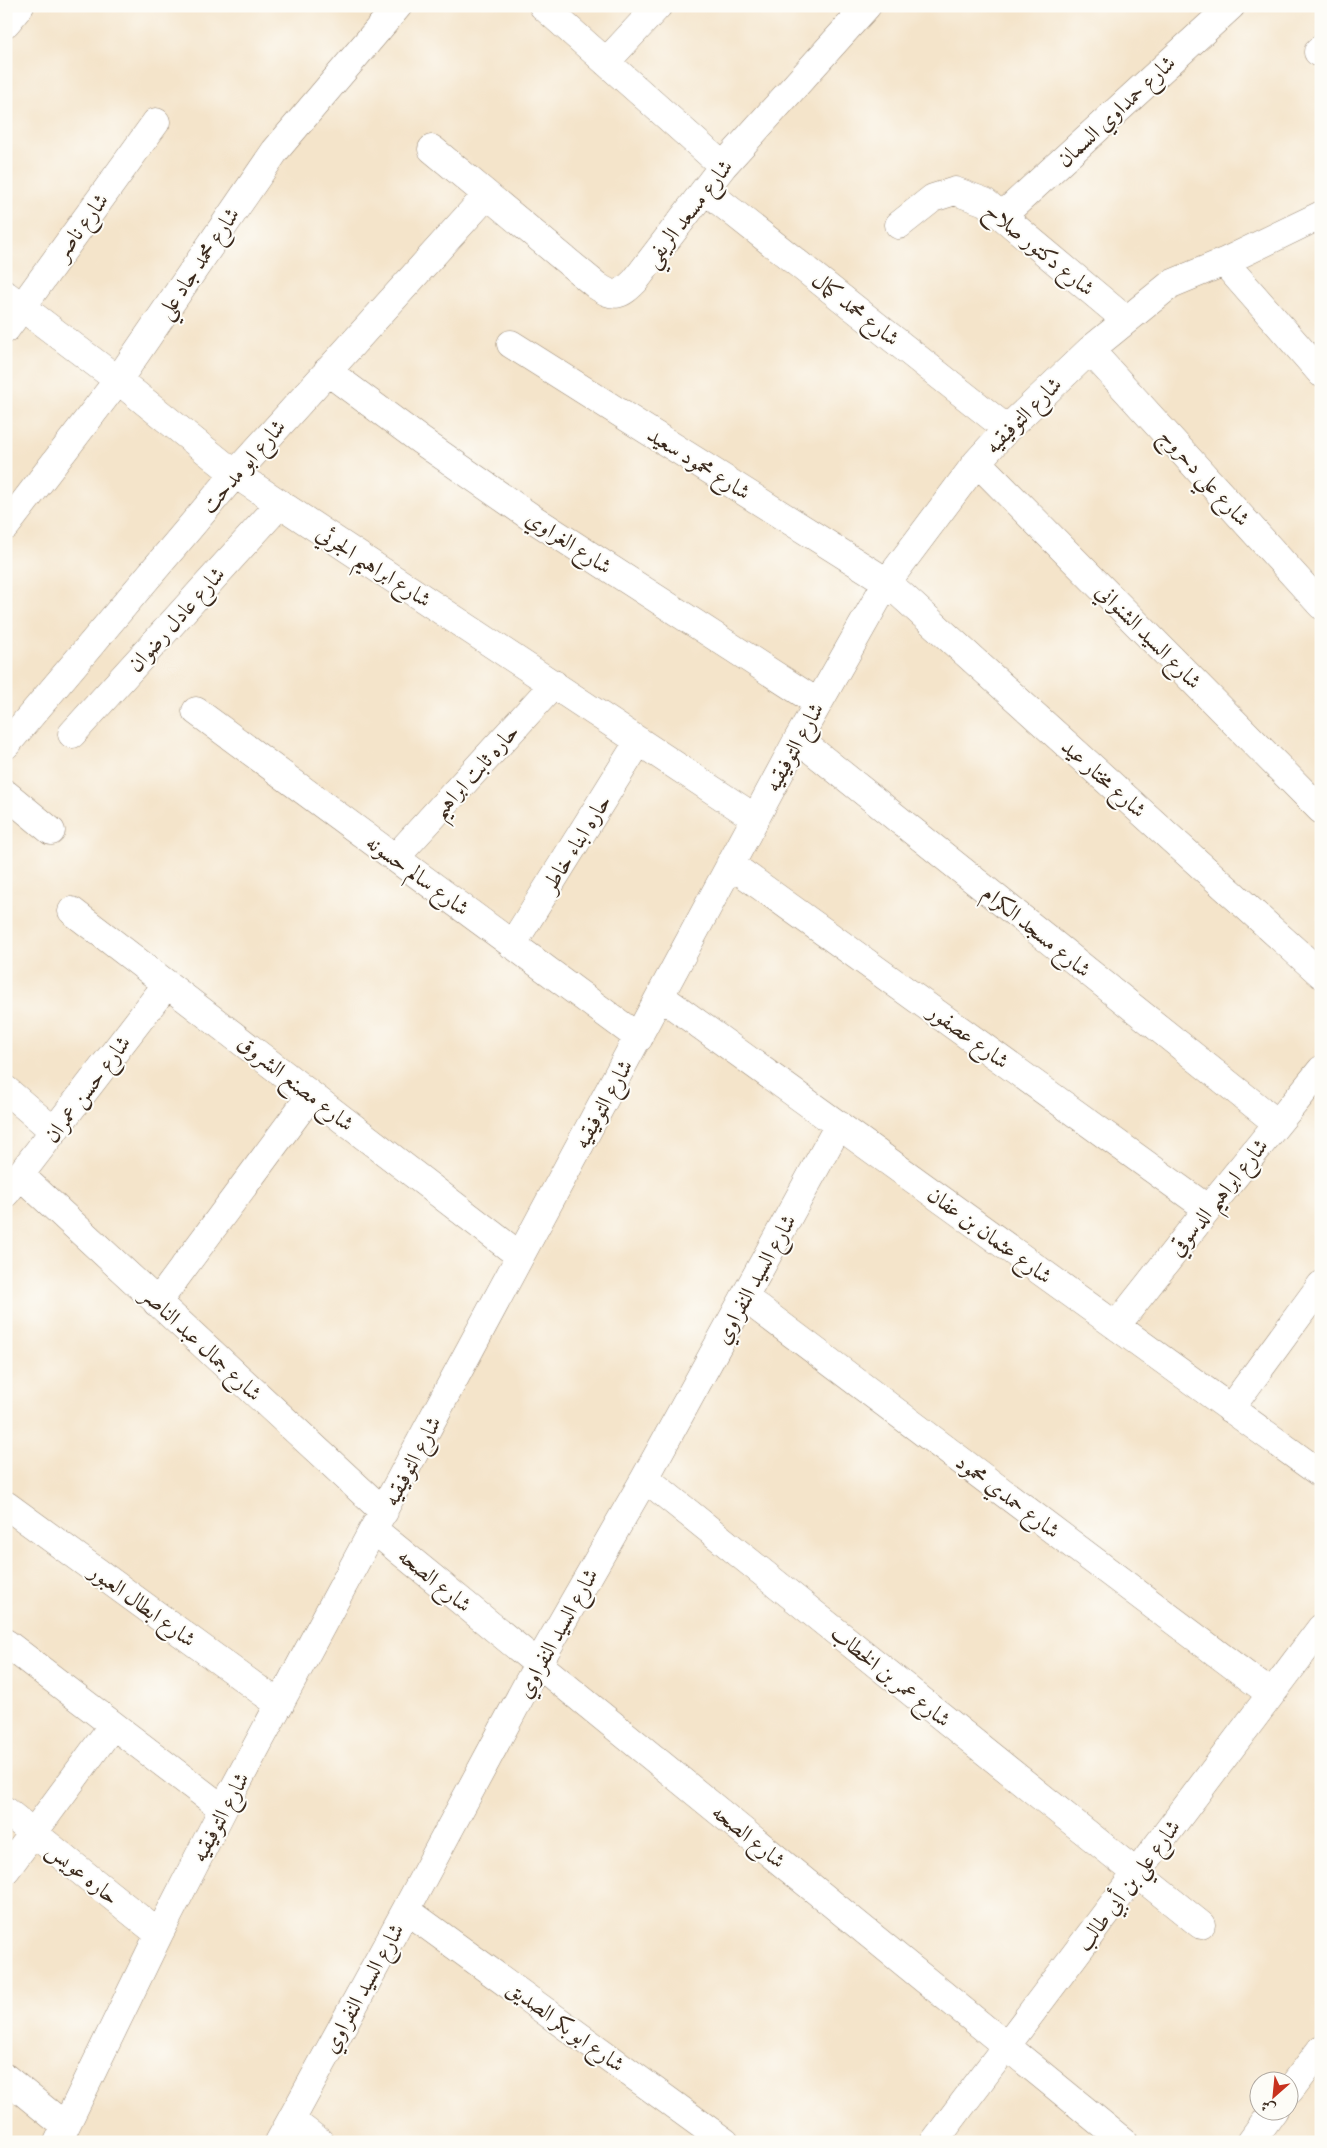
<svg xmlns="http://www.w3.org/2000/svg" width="1327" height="2148" viewBox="0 0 1327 2148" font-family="'EB Garamond',Amiri,serif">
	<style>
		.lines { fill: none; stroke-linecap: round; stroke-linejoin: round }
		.minor-casing { stroke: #988774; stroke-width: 29 }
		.tertiary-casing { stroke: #988774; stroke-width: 29 }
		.minor { stroke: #fff; stroke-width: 28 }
		.tertiary { stroke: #fff; stroke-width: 28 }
		.labels { text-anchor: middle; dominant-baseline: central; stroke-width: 4; stroke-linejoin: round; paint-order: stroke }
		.street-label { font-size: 22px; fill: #3b2a1e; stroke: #fdfcf7 }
	</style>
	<rect width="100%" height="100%" fill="#fdfcf7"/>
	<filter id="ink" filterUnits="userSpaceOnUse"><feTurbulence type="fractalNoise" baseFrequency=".02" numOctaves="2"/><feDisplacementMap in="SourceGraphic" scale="10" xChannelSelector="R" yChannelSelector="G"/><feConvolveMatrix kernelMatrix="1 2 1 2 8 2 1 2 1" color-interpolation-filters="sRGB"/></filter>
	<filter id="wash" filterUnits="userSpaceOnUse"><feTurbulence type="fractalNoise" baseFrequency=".0096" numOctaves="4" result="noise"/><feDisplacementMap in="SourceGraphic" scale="20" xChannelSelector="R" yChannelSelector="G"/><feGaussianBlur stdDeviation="1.12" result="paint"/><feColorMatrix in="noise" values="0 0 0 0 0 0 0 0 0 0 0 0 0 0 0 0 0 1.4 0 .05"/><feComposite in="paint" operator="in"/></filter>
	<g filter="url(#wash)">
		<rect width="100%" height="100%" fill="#f4e4ca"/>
	</g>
	<g filter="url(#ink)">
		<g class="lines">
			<defs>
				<path id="minor" d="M543,6L723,166
					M1318,52L1321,49
					M606,62L658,6
					M432,149L597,286C615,298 620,296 635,281L723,166L867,6
					M705,190L1007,429
					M1002,216L1231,6
					M899,225L933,198L955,191L985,202L1126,320
					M1224,262L1321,373
					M6,295L118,380L235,474L755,818
					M6,329L156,122
					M511,344L887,582L1321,974
					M1090,350L1321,605
					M327,371L420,440L535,520L818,703
					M977,462L1321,810
					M6,526L118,380L275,151L398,6
					M196,711L639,1038
					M72,734L280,504
					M798,739L1277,1123
					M6,745L235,474L487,195
					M6,794L51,831
					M395,858L554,684
					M730,864L1208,1209
					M72,911L520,1256
					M512,945L639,741
					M660,996L1321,1474
					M6,1090L54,1131
					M20,1175L384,1512
					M6,1193L167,984
					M745,1298L1271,1694
					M157,1303L311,1095
					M1116,1326L1208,1209L1321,1070
					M1230,1409L1321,1285
					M645,1478L1201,1925
					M6,1505L280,1705
					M374,1530L1124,2142
					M6,1643L223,1809
					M6,1811L159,1934
					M6,1870L113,1725
					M406,1910L725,2142
					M6,2078L65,2126
					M1290,2090L1321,2049
					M291,2120L320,2142
					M58,2142L159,1934L223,1809L798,739L887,582L977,462L1007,429L1090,350L1171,284L1224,262L1321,215
					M279,2142L406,1910L538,1664L645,1478L839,1125
					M934,2142L1321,1628
					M1251,2142L1274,2110"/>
				<path id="tertiary" d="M6,23L20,6"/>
			</defs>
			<!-- minor casing -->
			<use href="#minor" class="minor-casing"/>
			<!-- tertiary casing -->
			<use href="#tertiary" class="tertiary-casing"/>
			<!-- minor -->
			<use href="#minor" class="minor"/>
			<!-- tertiary -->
			<use href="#tertiary" class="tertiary"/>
		</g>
	</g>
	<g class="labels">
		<!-- street labels -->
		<g class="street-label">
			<text transform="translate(1116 111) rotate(-43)">شارع حمداوي السمان</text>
			<text transform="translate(688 213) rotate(-52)">شارع مسعد الريفي</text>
			<text transform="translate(81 226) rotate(-54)">شارع ناصر</text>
			<text transform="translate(1040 249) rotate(39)">شارع دكتور صلاح</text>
			<text transform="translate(198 263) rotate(-56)">شارع محمد جاد علي</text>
			<text transform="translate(856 309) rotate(38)">شارع محمد كمال</text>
			<text transform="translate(1023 415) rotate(-45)">شارع التوفيقيه</text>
			<text transform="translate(699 463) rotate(32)">شارع محمود سعيد</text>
			<text transform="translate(243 466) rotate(-49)">شارع ابو مدحت</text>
			<text transform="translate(1205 477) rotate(48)">شارع علي دحروج</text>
			<text transform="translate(569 542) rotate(33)">شارع الغراوي</text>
			<text transform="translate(374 566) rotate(33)">شارع ابراهيم الجرئي</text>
			<text transform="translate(176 619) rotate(-48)">شارع عادل رضوان</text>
			<text transform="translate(1149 636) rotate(45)">شارع السيد الشنواني</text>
			<text transform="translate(794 747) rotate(-61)">شارع التوفيقيه</text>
			<text transform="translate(475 771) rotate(-48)">حاره ثابت ابراهيم</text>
			<text transform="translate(1104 778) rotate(42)">شارع مختار عيد</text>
			<text transform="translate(576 843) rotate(-58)">حاره ابناء خاطر</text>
			<text transform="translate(418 875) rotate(36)">شارع سالم حسونه</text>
			<text transform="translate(1037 931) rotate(39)">شارع مسجد الكرام</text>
			<text transform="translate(969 1036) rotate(36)">شارع عصفور</text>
			<text transform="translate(296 1083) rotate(38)">شارع مصنع الشروق</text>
			<text transform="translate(87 1089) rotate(-53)">شارع حسن عمران</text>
			<text transform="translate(603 1104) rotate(-61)">شارع التوفيقيه</text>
			<text transform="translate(1218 1197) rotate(-51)">شارع ابراهيم الدسوقي</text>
			<text transform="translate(990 1235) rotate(36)">شارع عثمان بن عفان</text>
			<text transform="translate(755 1279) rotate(-61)">شارع السيد النفراوي</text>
			<text transform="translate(202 1344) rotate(43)">شارع جمال عبد الناصر</text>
			<text transform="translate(412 1461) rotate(-62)">شارع التوفيقيه</text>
			<text transform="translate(1008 1496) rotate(37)">شارع حمدي محمود</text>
			<text transform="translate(435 1580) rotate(39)">شارع الصحه</text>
			<text transform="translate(143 1605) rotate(36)">شارع ابطال العبور</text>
			<text transform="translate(557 1633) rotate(-61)">شارع السيد النفراوي</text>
			<text transform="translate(891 1676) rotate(39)">شارع عمر بن الخطاب</text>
			<text transform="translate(220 1817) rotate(-62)">شارع التوفيقيه</text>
			<text transform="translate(749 1836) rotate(39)">شارع الصحه</text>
			<text transform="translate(83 1873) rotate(39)">حاره عويس</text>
			<text transform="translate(1128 1885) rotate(-53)">شارع علي بن أبي طالب</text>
			<text transform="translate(363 1988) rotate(-61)">شارع السيد النفراوي</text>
			<text transform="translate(566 2026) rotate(36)">شارع ابو بكر الصديق</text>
		</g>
	</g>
	<!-- margin -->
	<rect width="1327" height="2148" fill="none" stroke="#fdfcf7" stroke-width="25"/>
	<!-- north arrow -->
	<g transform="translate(1274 2096) rotate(207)"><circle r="24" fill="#fdfcf7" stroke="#afa8a0"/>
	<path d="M0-4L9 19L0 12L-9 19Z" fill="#c8321e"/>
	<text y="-8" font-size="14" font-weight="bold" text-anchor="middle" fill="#3b2a1e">ش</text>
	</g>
</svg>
